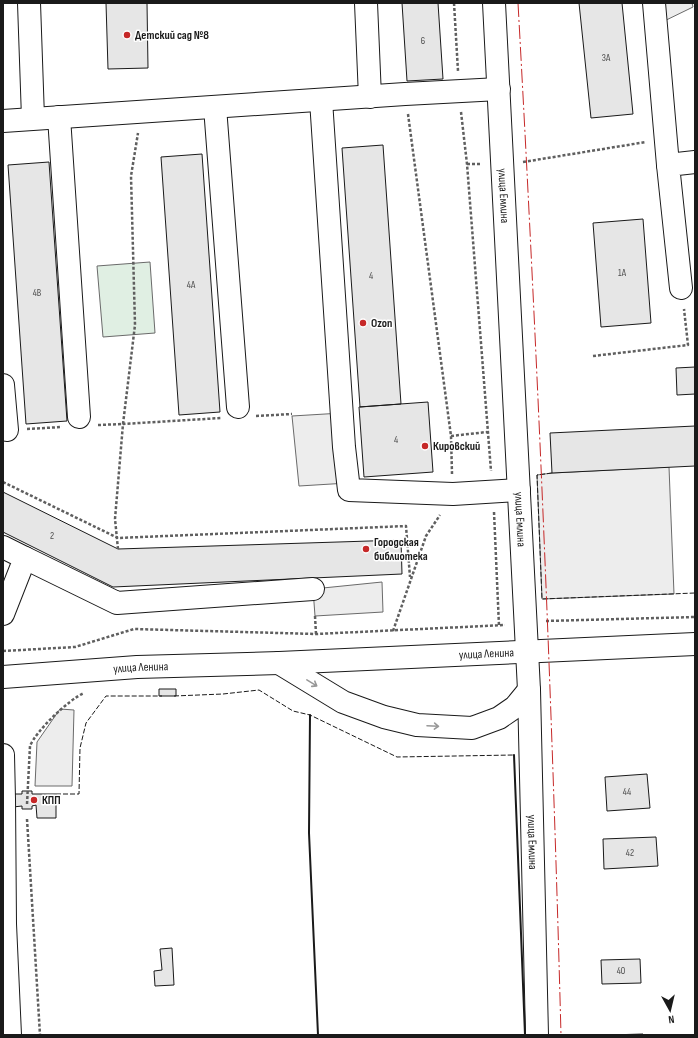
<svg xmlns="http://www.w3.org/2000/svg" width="698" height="1038" viewBox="0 0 698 1038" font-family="'Sofia Sans Condensed',sans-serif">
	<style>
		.green { fill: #e0efe3; stroke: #6a6a6a }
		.parking { fill: #ededed; stroke: #6a6a6a }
		.building { fill: #e6e6e6; stroke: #1a1a1a }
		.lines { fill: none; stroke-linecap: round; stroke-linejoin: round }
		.minor-casing { stroke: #1a1a1a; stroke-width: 24 }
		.path { stroke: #5f5f5f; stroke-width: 2.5; stroke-dasharray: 3 2; stroke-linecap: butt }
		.minor { stroke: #fff; stroke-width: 22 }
		.fence { stroke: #1a1a1a; stroke-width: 1; stroke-dasharray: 5 2; stroke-linecap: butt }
		.wall { stroke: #1a1a1a; stroke-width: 2 }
		.power { stroke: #c62828; stroke-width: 1; stroke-dasharray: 14 3 2 3; stroke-linecap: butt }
		.oneway { stroke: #989898 }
		.poi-dot { fill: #c62828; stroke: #fff; stroke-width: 1.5 }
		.labels { text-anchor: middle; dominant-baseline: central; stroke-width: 3; stroke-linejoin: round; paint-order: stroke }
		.number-label { font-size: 10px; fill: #4d4d4d }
		.poi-label { font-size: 12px; font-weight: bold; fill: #1a1a1a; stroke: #fff; text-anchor: start }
		.street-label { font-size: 12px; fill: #1a1a1a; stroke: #fff }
	</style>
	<rect width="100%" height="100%" fill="#fff"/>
	<!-- green -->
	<path class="green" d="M150,262L155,333L103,337L97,266Z"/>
	<!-- parking -->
	<path class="parking" d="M654,3H692L693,7L656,25Z
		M342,413L348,483L299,486L292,416Z
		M669,467L674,594L542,599L537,475L552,473Z
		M382,582L383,612L315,616L313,589Z
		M60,709L74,710L72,786H35L37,742Z"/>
	<!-- building -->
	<path class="building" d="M106,3H147L148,68L108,69Z
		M402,3H438L443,79L407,81Z
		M579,3H622L633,114L591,118Z
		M383,145L401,404L360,407L342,148Z
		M202,154L220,412L179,415L161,157Z
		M49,162L67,421L26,424L8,165Z
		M643,219L651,323L601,327L593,223Z
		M695,367V394L677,395L676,368Z
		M428,402L433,472L364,477L359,407Z
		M695,426V466L552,473L550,433Z
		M3,492L118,549L401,540L402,574L113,587L3,532Z
		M159,689H176V696H159Z
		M647,774L650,808L607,811L605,777Z
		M22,791H32V794H56V818H37L36,805L32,806V809H22V806L13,807V794H22Z
		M656,837L658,866L604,869L603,839Z
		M172,948L174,985L155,986L154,971L162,970L160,949Z
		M640,959L641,983L602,984L601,960Z
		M643,1034V1035H609Z"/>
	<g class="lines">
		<defs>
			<g id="minor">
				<path d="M29,3L33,118"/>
				<path d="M366,3L370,97"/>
				<path id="s1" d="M494,3L529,690L537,1035"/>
				<path d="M654,3L668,165"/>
				<path d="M321,100L344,447L349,490L453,494L519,490"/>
				<path d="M215,107L238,407"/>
				<path d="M59,117L79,417"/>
				<path d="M3,121L405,94L499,89"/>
				<path d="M681,288L668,165L695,162"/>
				<path d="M3,385L7,430"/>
				<path d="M3,547L25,558L3,614"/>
				<path d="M25,558L117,603L313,589"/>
				<path d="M279,663L343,702L384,717L417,725L472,728L499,718L515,707L529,690"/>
				<path id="s2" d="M3,677L137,667L279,663L695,644"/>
				<path d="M3,755L4,799L5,924L10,1035"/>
			</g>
		</defs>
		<!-- minor casing -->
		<use href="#minor" class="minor-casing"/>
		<!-- path -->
		<path class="path" d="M454,3L458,71
			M461,112L467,164L491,471
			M408,114L451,436L452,474
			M523,162L646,142
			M467,164H482
			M593,356L688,345L684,309
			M256,416L292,414
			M98,425L123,424L135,325L131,176L138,133
			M27,429L62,427
			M451,436L487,432
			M3,482L118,538L406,526L410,577
			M494,512L499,626
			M118,549L115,519L123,424L221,418
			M315,616L316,634
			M546,621L695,617
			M393,631L426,536L440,515
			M3,651L75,647L134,629L316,634L505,625
			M27,804L30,746C36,731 68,700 84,693
			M27,819L40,1035"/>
		<!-- minor -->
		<use href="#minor" class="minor"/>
		<!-- fence -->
		<path class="fence" d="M552,473L537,475L542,599L695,593
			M174,696L223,694L259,690L293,711L310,715L397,757L514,755
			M56,794H79L80,748L86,723L106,696H162"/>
		<!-- wall -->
		<path class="wall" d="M310,715L309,833L318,1035
			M514,755L525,1035"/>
		<!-- power -->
		<path class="power" d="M518,3C537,347 552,691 561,1035"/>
	</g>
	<!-- one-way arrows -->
	<defs><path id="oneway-shaft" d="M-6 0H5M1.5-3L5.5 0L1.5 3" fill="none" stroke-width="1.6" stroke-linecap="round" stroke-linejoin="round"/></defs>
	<g class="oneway">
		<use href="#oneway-shaft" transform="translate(312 683) rotate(31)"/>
		<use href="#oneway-shaft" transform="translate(433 726) rotate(3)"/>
	</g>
	<!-- markers -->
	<g class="poi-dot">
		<circle cx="127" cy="35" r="4"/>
		<circle cx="363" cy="323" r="4"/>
		<circle cx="425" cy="446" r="4"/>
		<circle cx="366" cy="549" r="4"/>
		<circle cx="34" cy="800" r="4"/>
	</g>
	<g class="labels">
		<!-- number labels -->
		<g class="number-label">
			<text x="423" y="41">6</text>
			<text x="606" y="58">3А</text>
			<text x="622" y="273">1А</text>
			<text x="371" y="276">4</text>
			<text x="191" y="285">4А</text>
			<text x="37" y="293">4В</text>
			<text x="396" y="440">4</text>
			<text x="52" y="536">2</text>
			<text x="627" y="792">44</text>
			<text x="630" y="853">42</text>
			<text x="621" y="971">40</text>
		</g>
		<!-- poi labels -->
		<g class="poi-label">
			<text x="135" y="35">Детский сад №8</text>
			<text x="371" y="323">Ozon</text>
			<text x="433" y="446">Кировский</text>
			<text x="374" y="542">Городская<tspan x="374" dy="14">библиотека</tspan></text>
			<text x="42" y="800">КПП</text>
		</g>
		<!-- street labels -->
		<g class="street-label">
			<text stroke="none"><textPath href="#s1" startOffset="193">улица Емлина</textPath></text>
			<text stroke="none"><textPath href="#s1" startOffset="517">улица Емлина</textPath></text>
			<text stroke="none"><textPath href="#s2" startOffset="484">улица Ленина</textPath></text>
			<text stroke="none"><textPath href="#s2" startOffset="138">улица Ленина</textPath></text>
			<text stroke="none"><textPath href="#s1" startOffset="840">улица Емлина</textPath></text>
		</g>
	</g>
	<!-- border -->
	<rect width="698" height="1038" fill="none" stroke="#1a1a1a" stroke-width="8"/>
	<!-- north arrow -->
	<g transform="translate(670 1010) rotate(172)" stroke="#ffffff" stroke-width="3" paint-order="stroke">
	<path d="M0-3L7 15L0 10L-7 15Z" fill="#1a1a1a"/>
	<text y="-6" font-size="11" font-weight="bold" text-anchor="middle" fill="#1a1a1a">N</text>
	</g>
</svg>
